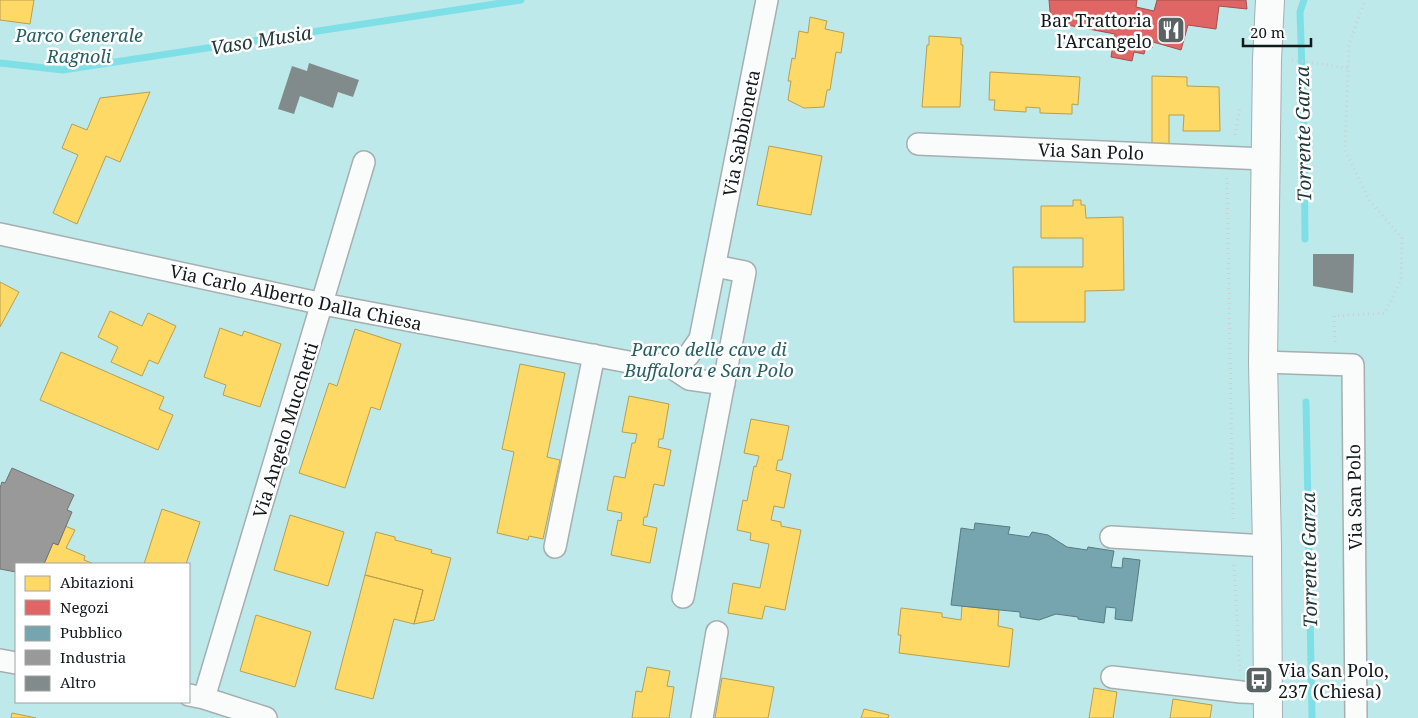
<svg xmlns="http://www.w3.org/2000/svg" width="1418" height="718" viewBox="0 0 1418 718" font-family="'Noto Serif',serif">
	<style>
		.green { fill: #bde9eb; fill-rule: evenodd }
		.homes { fill: #ffd966; stroke: #b89f4f }
		.shops { fill: #e06666; stroke: #a24f4f }
		.public { fill: #76a5af; stroke: #587b82 }
		.industry { fill: #999; stroke: #707373 }
		.lines { fill: none; stroke-linecap: round; stroke-linejoin: round }
		.stream { stroke: #7ee0e6; stroke-width: 7 }
		.building { fill: #828b8b }
		.street-casing { stroke: #a6aeaf; stroke-width: 24 }
		.secondary-casing { stroke: #a6aeaf; stroke-width: 30 }
		.path { stroke: #cdd0d0; stroke-width: 3; stroke-dasharray: 1 4; stroke-linecap: butt }
		.street { stroke: #fafcfc; stroke-width: 21 }
		.secondary { stroke: #fafcfc; stroke-width: 28 }
		.labels { text-anchor: middle; dominant-baseline: central; stroke-width: 5; stroke-linejoin: round; paint-order: stroke }
		.poi-label { font-size: 18px; fill: #12191a; stroke: #fff; text-anchor: end }
		.park-label { font-size: 18px; font-style: italic; fill: #265e62; stroke: #fff }
		.street-label { font-size: 18px; fill: #12191a; stroke: #fff }
		.water-label { font-size: 19px; font-style: italic; fill: #22393a; stroke: #fff }
	</style>
	<rect width="100%" height="100%" fill="#e1ecec"/>
	<!-- green -->
	<path class="green" d="M0,0H1418V718H0ZM16,564H189V702H16Z"/>
	<!-- homes -->
	<path class="homes" d="M0,0H34L30,24L0,20Z
		M810,17L827,21L825,29L844,33L841,53L836,52L830,90H827L824,107L804,108L788,100L791,81H788L792,58L795,59L799,31L808,33Z
		M929,36L961,38V45H963L960,107H922L927,45H929Z
		M990,72L1080,77L1078,105L1072,104V114L1040,113V108L1026,107V112L994,110L995,100H989Z
		M1152,76L1187,77V86L1219,87L1220,131H1183L1184,115H1169V145H1152Z
		M150,92L120,162L106,156L77,224L53,213L78,155L62,148L72,124L87,130L100,98Z
		M769,146L822,156L811,215L757,205Z
		M1073,200H1081V205H1085L1086,218L1123,217L1124,290L1085,291V322H1014L1013,267H1083V238H1041V206H1073Z
		M0,282L19,292L0,327Z
		M110,311L142,326L148,313L176,326L158,364L149,360L142,376L111,362L118,347L98,337Z
		M220,328L242,336L244,331L281,344L260,407L223,395L226,385L204,377Z
		M355,329L401,344L380,410L371,407L345,488L299,473L329,383L337,386Z
		M61,352L164,397L159,409L173,415L158,450L40,400Z
		M520,364L565,373L547,457L560,460L543,539L529,536L528,540L497,533L514,452L502,449Z
		M629,396L669,404L663,439H659L658,447L671,450L664,486L654,484L647,517H644L643,525L657,528L650,563L611,555L618,520L621,521L622,513L607,510L614,476L625,478L632,443H635L637,434L622,432Z
		M751,419L789,426L782,460H778L776,470L791,474L784,508L774,506L771,520L781,522V526L801,530L785,610L765,606L762,619L728,613L733,583L760,588L769,544L750,540L751,533L737,530L743,500L747,501L754,466L756,467L759,456L744,453Z
		M162,509L200,522L186,564H144Z
		M290,515L344,532L328,586L274,570Z
		M65,526L75,530L66,548L85,556L84,560L94,564H44L53,543L58,545Z
		M376,532L395,537V540L432,550L431,553L451,558L434,620L414,624L423,590L365,575Z
		M365,575L423,590L414,624L394,619L373,699L335,689Z
		M962,606L999,610L998,626L1013,629L1009,667L899,653L901,635H898L901,608L942,613V617L961,620Z
		M256,615L311,632L295,687L240,671Z
		M647,667L670,671L667,686L674,687L669,718H632L636,691L642,692Z
		M722,678L774,687L768,718H715Z
		M1094,688L1117,692L1113,718H1089Z
		M1173,699L1212,705L1210,718H1170Z
		M864,709L889,715L888,718H861Z
		M12,713L36,718H11Z"/>
	<!-- shops -->
	<path class="shops" d="M1049,0H1137L1136,7L1154,11L1157,0H1246L1247,9L1219,6L1216,29L1188,25L1181,50L1153,42L1152,48L1146,47L1144,54L1134,52L1132,61L1111,57L1115,34L1051,22Z"/>
	<!-- public -->
	<path class="public" d="M975,523L1010,527L1008,534L1029,537L1032,532L1048,535L1067,547L1087,550L1088,547L1114,551L1111,567L1122,568L1123,558L1140,560L1132,621L1115,619L1116,608L1106,607L1104,623L1078,619V617L1056,614L1039,620L1020,617V612L951,605L961,528L974,530Z"/>
	<!-- industry -->
	<path class="industry" d="M12,468L74,495L67,510L72,512L58,545L53,543L44,564H16V572L0,569V488L2,482L5,483Z"/>
	<g class="lines">
		<!-- stream -->
		<path class="stream" d="M1304,0L1300,12L1304,128L1305,239
			M0,63L63,70L521,0
			M1306,402L1312,718"/>
	</g>
	<!-- building -->
	<path class="building" d="M309,63L359,80L353,97L338,92L333,108L300,96L294,114L278,109L292,66L307,71Z
		M1313,254H1354L1353,293L1313,286Z"/>
	<g class="lines">
		<defs>
			<path id="street" d="M918,144L1265,159
				M0,234L323,304L634,363L668,365L688,356L700,339L767,0
				M1263,362L1353,365L1356,718
				M668,365L689,379L724,384
				M1111,537L1267,546
				M555,547L594,355
				M683,597L745,272L715,266
				M0,660L16,663
				M1112,677L1241,692L1267,693
				M189,695L204,698L266,718
				M204,698L364,162
				M702,718L717,632"/>
			<path id="secondary" d="M1268,718L1267,546L1263,362L1267,60L1270,0"/>
		</defs>
		<!-- street casing -->
		<use href="#street" class="street-casing"/>
		<!-- secondary casing -->
		<use href="#secondary" class="secondary-casing"/>
		<!-- path -->
		<path class="path" d="M1292,60L1348,68
			M1235,135L1240,107
			M1227,178L1233,522
			M1335,342L1334,316L1385,313L1401,280L1402,238L1369,200L1345,150L1349,44L1365,0
			M1234,565L1240,672"/>
		<!-- street -->
		<use href="#street" class="street"/>
		<!-- secondary -->
		<use href="#secondary" class="secondary"/>
	</g>
	<!-- icons -->
	<defs>
		<symbol id="restaurant-square" viewBox="-11 -11 22 22"><rect x="-9" y="-9" width="18" height="18" rx="4" fill="#5a6364" stroke="#fff"/><path d="M-5-6h1v4h1v-4h1v4h1v-4h1v5L-1.5 .5V6h-2V.5L-5-1ZM5-6V6H3V1.5H1.5Q1.5-4 5-6Z" fill="#fff"/></symbol>
		<symbol id="bus-square" viewBox="-11 -11 22 22"><rect x="-9" y="-9" width="18" height="18" rx="4" fill="#5a6364" stroke="#fff"/><path d="M-5-6H5V4H4V6H2V4H-2V6H-4V4H-5ZM-3.5-4V0h7V-4ZM-3.5 1.2v1.5H-2V1.2ZM2 1.2v1.5H3.5V1.2Z" fill="#fff"/></symbol>
	</defs>
	<g fill-rule="evenodd">
		<use href="#restaurant-square" x="1155" y="14" width="32" height="32"/>
		<use href="#bus-square" x="1243" y="664" width="32" height="32"/>
	</g>
	<g class="labels">
		<!-- poi labels -->
		<g class="poi-label">
			<text x="1152" y="20">Bar Trattoria<tspan x="1152" dy="21">l'Arcangelo</tspan></text>
			<text x="1278" y="670" text-anchor="start">Via San Polo,<tspan x="1278" dy="21">237 (Chiesa)</tspan></text>
		</g>
		<!-- park labels -->
		<g class="park-label">
			<text x="79" y="35">Parco Generale<tspan x="79" dy="21">Ragnoli</tspan></text>
			<text x="709" y="349">Parco delle cave di<tspan x="709" dy="21">Buffalora e San Polo</tspan></text>
		</g>
		<!-- street labels -->
		<g class="street-label">
			<text transform="translate(741 133) rotate(-79)">Via Sabbioneta</text>
			<text transform="translate(1091 151) rotate(2)">Via San Polo</text>
			<text transform="translate(296 297) rotate(12)">Via Carlo Alberto Dalla Chiesa</text>
			<text transform="translate(285 430) rotate(-73)">Via Angelo Mucchetti</text>
			<text transform="translate(1354 497) rotate(-91)">Via San Polo</text>
		</g>
		<!-- water labels -->
		<g class="water-label">
			<text transform="translate(261 40) rotate(-9)">Vaso Musia</text>
			<text transform="translate(1303 134) rotate(-91)">Torrente Garza</text>
			<text transform="translate(1309 560) rotate(-91)">Torrente Garza</text>
		</g>
	</g>
	<!-- legend -->
	<rect x="15" y="563" width="175" height="140" fill="#ffffff" stroke="#a0a3a3"/>
	<rect x="25" y="576" width="25" height="15" fill="#ffd966" stroke="#a0a3a3"/>
	<text x="60" y="588" font-size="15" fill="#12191a">Abitazioni</text>
	<rect x="25" y="600" width="25" height="15" fill="#e06666" stroke="#a0a3a3"/>
	<text x="60" y="613" font-size="15" fill="#12191a">Negozi</text>
	<rect x="25" y="626" width="25" height="15" fill="#76a5af" stroke="#a0a3a3"/>
	<text x="60" y="638" font-size="15" fill="#12191a">Pubblico</text>
	<rect x="25" y="650" width="25" height="15" fill="#999999" stroke="#a0a3a3"/>
	<text x="60" y="663" font-size="15" fill="#12191a">Industria</text>
	<rect x="25" y="676" width="25" height="15" fill="#828b8b" stroke="#a0a3a3"/>
	<text x="60" y="688" font-size="15" fill="#12191a">Altro</text>
	<!-- scale -->
	<path d="M1243 38v8h68v-8" fill="none" stroke="#12191a" stroke-width="2.5"/>
	<text x="1250" y="38" font-size="15" fill="#12191a" stroke="#ffffff" stroke-width="4" paint-order="stroke">20 m</text>
</svg>
